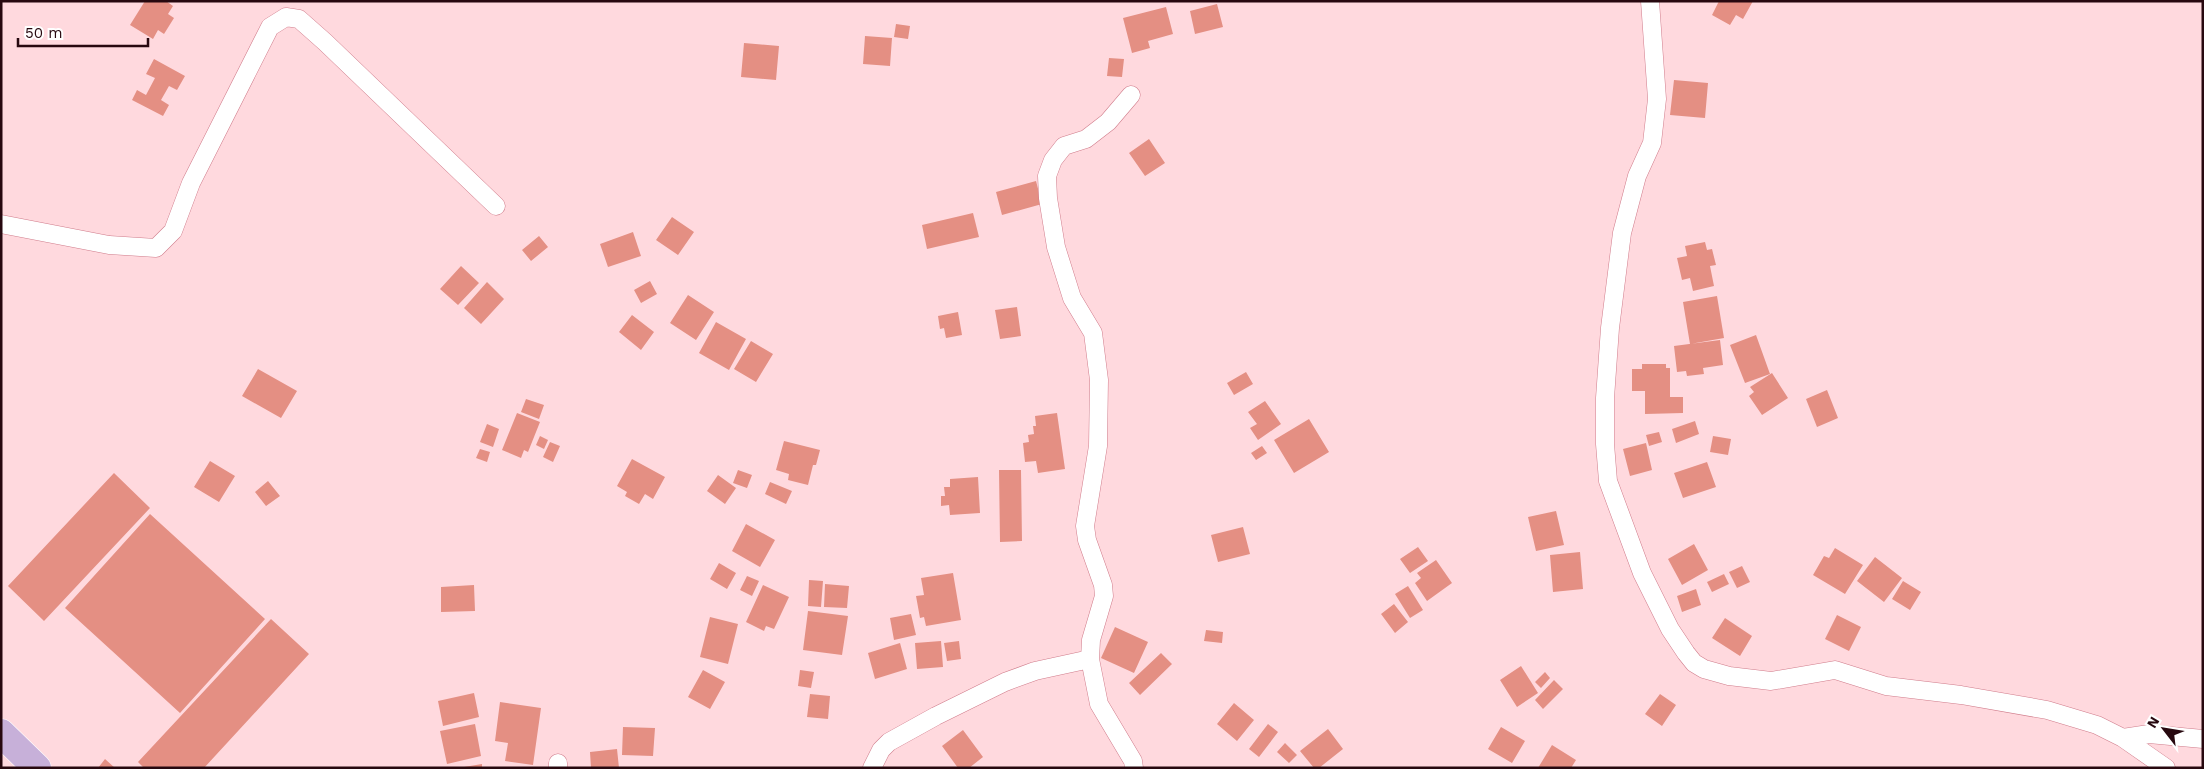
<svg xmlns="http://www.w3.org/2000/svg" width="2204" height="769" viewBox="0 0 2204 769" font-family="'Work Sans',sans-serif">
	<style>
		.building { fill: #e48f83 }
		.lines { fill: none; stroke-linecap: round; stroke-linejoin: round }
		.street-casing { stroke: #d07c8b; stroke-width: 19 }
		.primary-casing { stroke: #fff; stroke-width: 29 }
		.street { stroke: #fff; stroke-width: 18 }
		.primary { stroke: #c7b0d9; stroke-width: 28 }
	</style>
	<rect width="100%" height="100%" fill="#ffd9de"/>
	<!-- building -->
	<path class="building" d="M145,1H166L173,6L168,14L174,18L164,34L158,30L153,39L130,25Z
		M1719,1H1753L1743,19L1736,15L1730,25L1712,15Z
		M1217,4L1223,27L1195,34L1190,11Z
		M1166,7L1173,34L1148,41L1150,48L1132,53L1123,18Z
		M896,24L910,26L908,39L894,37Z
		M865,36L892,38L890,66L863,64Z
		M744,43L779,46L776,80L741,77Z
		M1109,58L1124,59L1122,77L1107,76Z
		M154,59L185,76L177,90L169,86L161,100L169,105L163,116L132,100L137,90L146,95L155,78L146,74Z
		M1674,80L1708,83L1705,118L1670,115Z
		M1149,139L1165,163L1145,176L1129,153Z
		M1036,181L1042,204L1002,215L996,192Z
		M973,213L979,237L927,249L922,225Z
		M672,217L694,232L678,255L656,240Z
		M633,232L641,256L608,267L600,244Z
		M539,236L548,247L531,261L522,250Z
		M1705,242L1707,250L1712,249L1716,265L1710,266L1714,286L1693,291L1690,278L1682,280L1677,258L1687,256L1685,246Z
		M461,266L479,283L458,305L440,289Z
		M650,281L657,294L641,303L634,290Z
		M487,282L504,299L481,324L464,308Z
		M688,295L714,312L696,340L670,323Z
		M1717,296L1724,338L1690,344L1683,302Z
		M1017,307L1021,336L1000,339L995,310Z
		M958,312L962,335L946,338L944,328L940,329L938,316Z
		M632,315L654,332L641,350L619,332Z
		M716,322L746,339L729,370L699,353Z
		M1756,335L1770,374L1745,383L1730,345Z
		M1720,340L1723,365L1703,368L1704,374L1687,376L1686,371L1677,372L1674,346Z
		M751,341L773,354L756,382L734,369Z
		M1642,364H1666V368H1670V397H1683V413L1645,414V391H1632V369H1642Z
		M258,369L297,391L281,418L242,396Z
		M1246,372L1253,384L1234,395L1227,383Z
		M1772,373L1788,398L1762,415L1749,396L1754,392L1750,387Z
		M1827,390L1838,418L1817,427L1806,399Z
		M526,399L544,405L539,419L521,412Z
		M1265,401L1281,424L1258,440L1250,428L1257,424L1248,412Z
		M517,413L540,422L528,452L524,450L521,458L502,450Z
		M1057,413L1065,469L1038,473L1036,461L1025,462L1023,443L1029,442L1028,435L1034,434L1033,426H1036L1035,416Z
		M1309,419L1329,452L1294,473L1274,440Z
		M1695,421L1699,434L1676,443L1672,429Z
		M487,424L499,429L493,447L480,442Z
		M1659,432L1662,442L1649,446L1646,435Z
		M540,436L548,440L544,449L536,445Z
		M1713,436L1731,439L1728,455L1710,452Z
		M784,441L820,450L816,465H813L808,485L788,480L789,474L776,470Z
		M550,442L560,446L553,462L543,457Z
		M1646,443L1652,470L1630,476L1623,449Z
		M1262,446L1267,453L1256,460L1251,453Z
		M480,449L490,452L487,462L476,458Z
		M632,459L665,477L653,499L645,494L639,504L625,496L627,492L617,486Z
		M210,461L235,476L219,502L194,487Z
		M1707,462L1716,487L1683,498L1674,473Z
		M738,470L752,475L747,488L733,483Z
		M999,470H1021L1022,541L1000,542Z
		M114,473L150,508L44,621L8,586Z
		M718,475L736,488L725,504L707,491Z
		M978,477L980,513L950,515L949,505L941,506V496H945L944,487H950V479Z
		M268,481L280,496L266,506L255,492Z
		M770,482L792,491L786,504L765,494Z
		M1556,511L1564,545L1536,551L1528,517Z
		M150,514L265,619L180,713L65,608Z
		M746,524L775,540L760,567L732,551Z
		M1243,527L1250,554L1218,562L1211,535Z
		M1694,544L1708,570L1682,585L1668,559Z
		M1418,547L1428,561L1410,573L1400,559Z
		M1835,548L1863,565L1845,594L1813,575L1824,556L1829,558Z
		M1580,552L1583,589L1553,592L1550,555Z
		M1875,557L1902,578L1884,602L1857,581Z
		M1436,560L1452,583L1427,601L1415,583L1421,578L1417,573Z
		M719,563L736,573L727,589L710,579Z
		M1742,566L1750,582L1737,588L1729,572Z
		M953,573L961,620L926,626L924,617L920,618L916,596L924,595L921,578Z
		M1724,574L1729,584L1712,592L1707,582Z
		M747,576L759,581L752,596L740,590Z
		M809,580L823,581L821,607L808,606Z
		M1903,581L1921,592L1910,610L1892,599Z
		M825,584L849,586L847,608L824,607Z
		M474,585L475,611L441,612V587Z
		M763,585L789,597L774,629L766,626L764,631L746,622Z
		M1408,586L1423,610L1410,618L1395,594Z
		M1696,589L1701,605L1682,612L1677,596Z
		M1394,604L1408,622L1395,633L1381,614Z
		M808,611L848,616L842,655L803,650Z
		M911,614L916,635L894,640L890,618Z
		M1837,615L1861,627L1849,651L1825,639Z
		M710,617L738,624L728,664L700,657Z
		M1725,618L1752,636L1740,656L1712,638Z
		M271,619L309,654L204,768H144L138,762Z
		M1115,627L1148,642L1134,673L1101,658Z
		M1206,630L1223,632L1222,643L1204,641Z
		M941,641L943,667L917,669L915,643Z
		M959,641L961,659L947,661L944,643Z
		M900,643L907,669L875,679L868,653Z
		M1161,653L1172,664L1140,695L1129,683Z
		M1521,666L1538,693L1517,707L1500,680Z
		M703,670L725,682L710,709L688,697Z
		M800,670L814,672L811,688L798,686Z
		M1545,672L1550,678L1541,688L1535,682Z
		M1554,680L1563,689L1543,709L1535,700Z
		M474,693L479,717L443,726L438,701Z
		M810,694L830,696L828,719L807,717Z
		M1660,694L1676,705L1662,726L1645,714Z
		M500,702L541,708L533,765L505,761L508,743L495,741Z
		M1234,703L1254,720L1237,741L1217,724Z
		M475,724L481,756L447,764L440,731Z
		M1268,724L1278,732L1259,757L1249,749Z
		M623,727L655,728L653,756L622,755Z
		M1501,727L1525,741L1512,763L1488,749Z
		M1328,729L1343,749L1319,768H1314L1300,751Z
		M963,730L983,757L969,768H958L942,746Z
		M1285,743L1297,755L1289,763L1277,752Z
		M1552,745L1576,760L1571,768H1538Z
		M617,749L619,768H591L590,752Z
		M105,759L115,768H98Z
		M482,764V768H465L464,767Z"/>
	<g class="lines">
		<defs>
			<path id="street" d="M1650,1L1657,99L1652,143L1637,176L1622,233L1610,328L1605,398V444L1608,481L1642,573L1670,629L1686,653L1694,663L1704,669L1729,676L1771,681L1835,670L1886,686L1961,695L2047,710L2097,725L2123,738L2166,768
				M1131,95L1108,122L1086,139L1064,146L1053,160L1047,176L1048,198L1056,247L1072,298L1093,333L1099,380L1098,446L1085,526L1087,540L1103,585L1104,596L1091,640L1090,659L1099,704L1133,761L1134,768
				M1,224L109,245L156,248L173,231L191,183L270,27L286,17L299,19L325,42L496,206
				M2123,738L2149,734L2203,739
				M558,763V768
				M872,768L881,750L889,742L936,716L1005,682L1035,671L1090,659"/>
			<path id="primary" d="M1,733L37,768"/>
		</defs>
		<!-- street casing -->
		<use href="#street" class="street-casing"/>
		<!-- primary casing -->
		<use href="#primary" class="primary-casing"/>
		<!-- street -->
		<use href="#street" class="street"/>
		<!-- primary -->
		<use href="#primary" class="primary"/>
	</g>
	<!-- border -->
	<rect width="2204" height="769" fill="none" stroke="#27080f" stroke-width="5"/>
	<!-- north arrow -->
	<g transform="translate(2164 729) rotate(301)" stroke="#ffffff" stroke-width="4" paint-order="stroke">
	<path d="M0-4L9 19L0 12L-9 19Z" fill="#27080f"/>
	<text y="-8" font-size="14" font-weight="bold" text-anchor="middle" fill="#27080f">N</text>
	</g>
	<!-- scale -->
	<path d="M18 38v8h130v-8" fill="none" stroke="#27080f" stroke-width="2.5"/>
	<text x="25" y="38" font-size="15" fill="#27080f" stroke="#ffffff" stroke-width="4" paint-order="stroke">50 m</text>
</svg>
